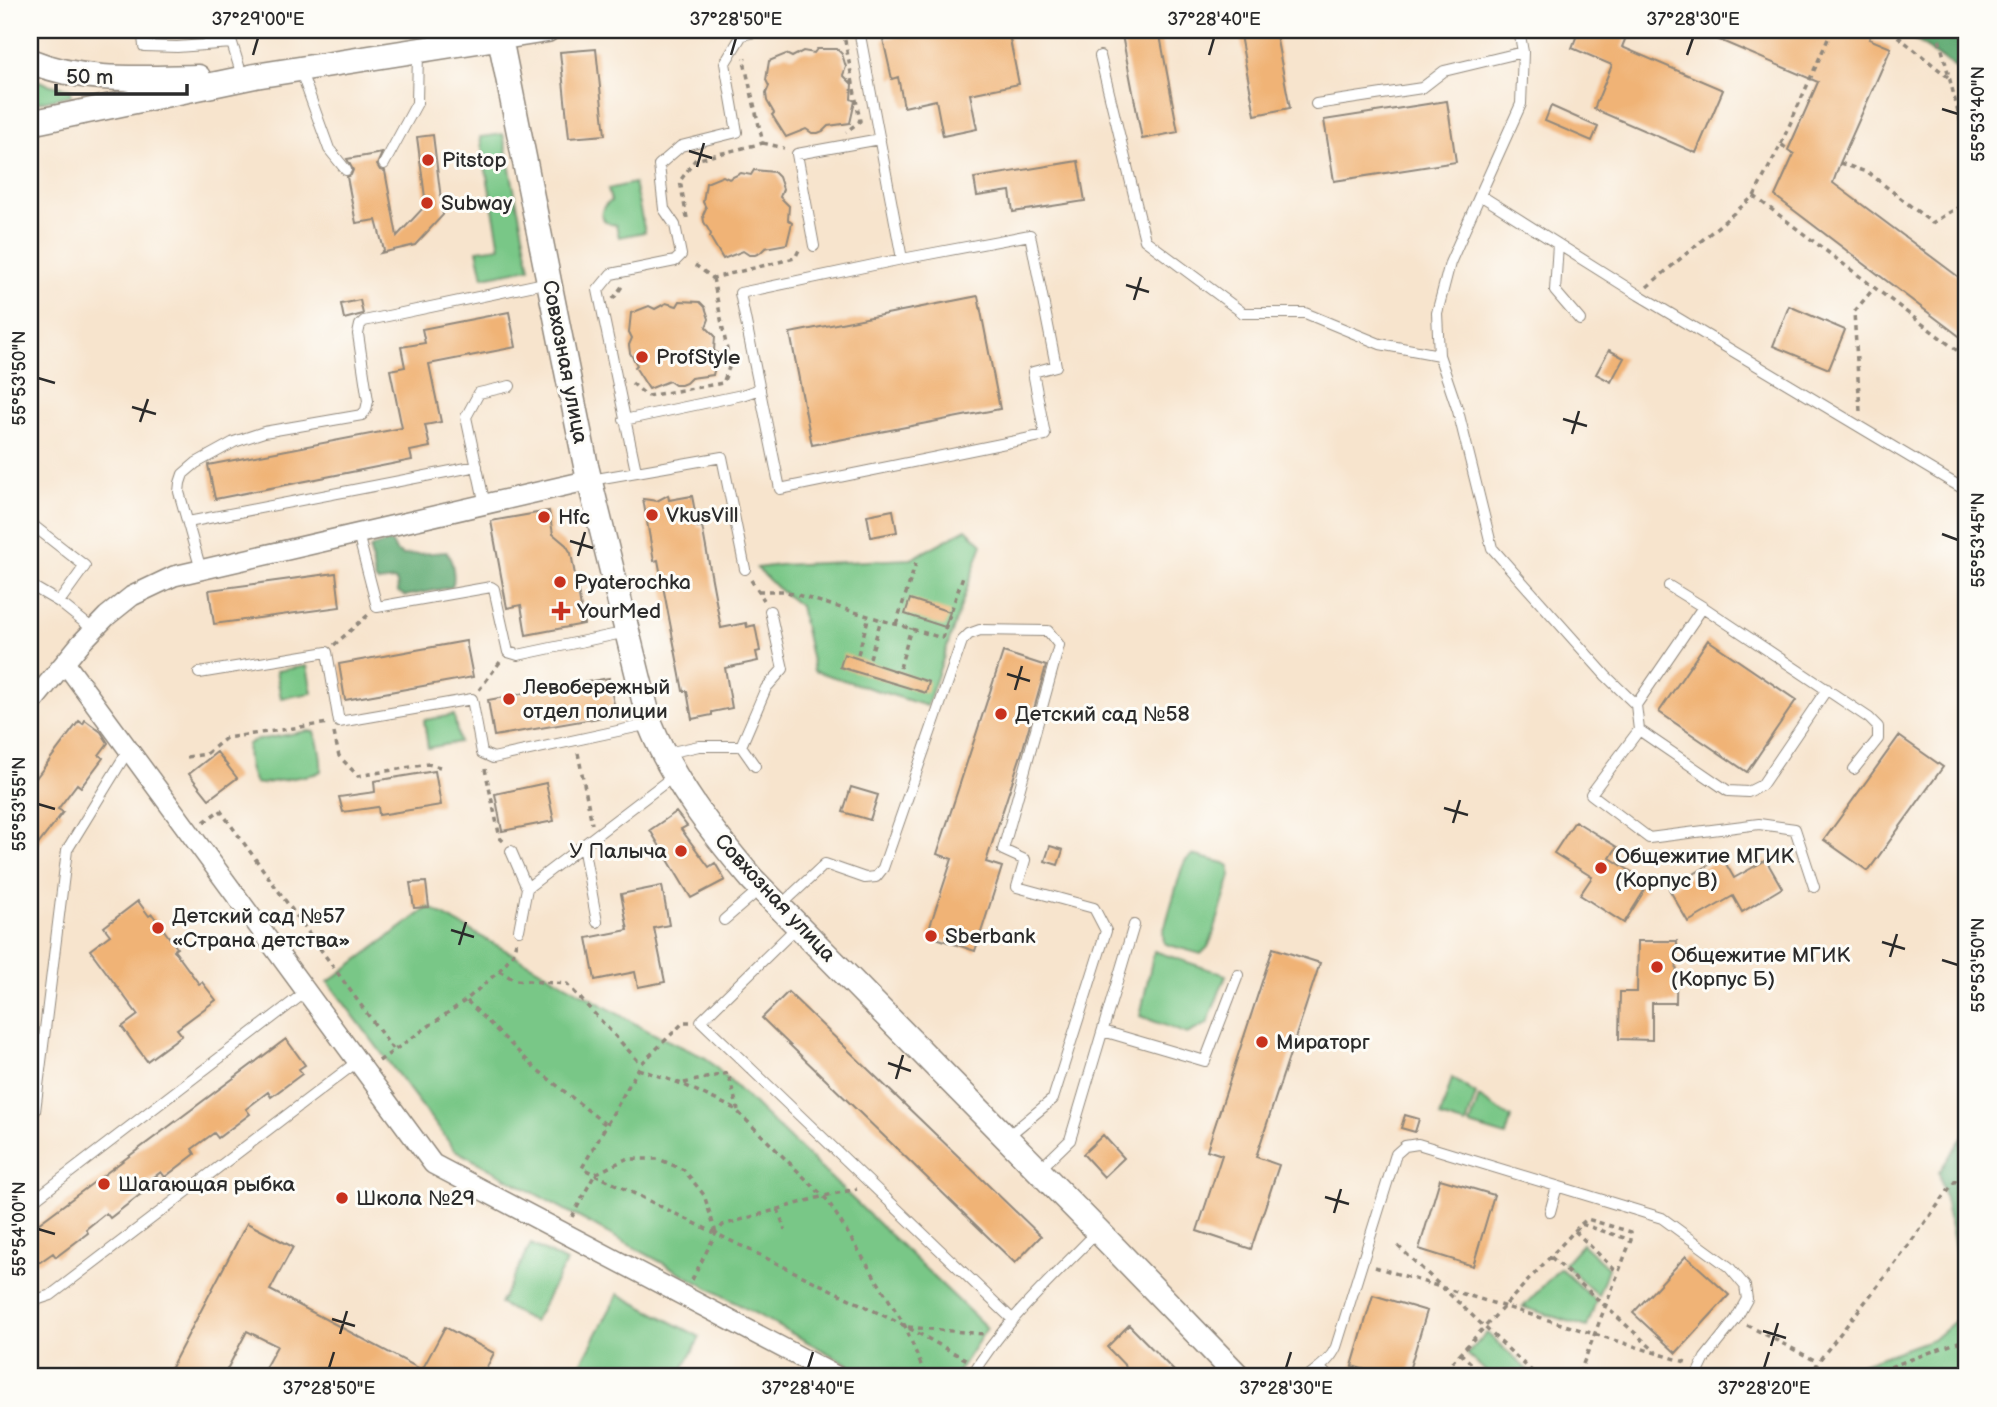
<svg xmlns="http://www.w3.org/2000/svg" width="1997" height="1407" viewBox="0 0 1997 1407" font-family="'Balsamiq Sans',sans-serif">
	<style>
		.green { fill: #79c787; stroke: #527959; stroke-width: 2 }
		.forest { fill: #62ac74; stroke: #466c50; stroke-width: 2 }
		.building { fill: #f0b376 }
		.lines { fill: none; stroke-linecap: round; stroke-linejoin: round }
		.service-casing { stroke: #91887c; stroke-width: 12 }
		.minor-casing { stroke: #91887c; stroke-width: 22 }
		.tertiary-casing { stroke: #91887c; stroke-width: 27 }
		.path { stroke: #91887c; stroke-width: 3.5; stroke-dasharray: 5 5; stroke-linecap: butt }
		.service { stroke: #fff; stroke-width: 10 }
		.minor { stroke: #fff; stroke-width: 19 }
		.tertiary { stroke: #fff; stroke-width: 24 }
		.ticks { fill: none; stroke: #2b2b2b; stroke-width: 2.5 }
		.poi-dot { fill: #c8321e; stroke: #fdfcf7; stroke-width: 2.5 }
		.labels { text-anchor: middle; dominant-baseline: central; stroke-width: 6; stroke-linejoin: round; paint-order: stroke }
		.poi-label { font-size: 21px; fill: #2b2b2b; stroke: #fdfcf7; text-anchor: start }
		.street-label { font-size: 21px; fill: #2b2b2b; stroke: #fdfcf7 }
		.neatline { fill: none; stroke: #2b2b2b; stroke-width: 2.5 }
		.ticks-label { font-size: 18px; text-anchor: middle; fill: #2b2b2b }
	</style>
	<rect width="100%" height="100%" fill="#fdfcf7"/>
	<filter id="ink" filterUnits="userSpaceOnUse"><feTurbulence type="fractalNoise" baseFrequency=".0143" numOctaves="2"/><feDisplacementMap in="SourceGraphic" scale="14" xChannelSelector="R" yChannelSelector="G"/><feConvolveMatrix kernelMatrix="1 2 1 2 8 2 1 2 1" color-interpolation-filters="sRGB"/></filter>
	<filter id="wash" filterUnits="userSpaceOnUse"><feTurbulence type="fractalNoise" baseFrequency=".00686" numOctaves="4" result="noise"/><feDisplacementMap in="SourceGraphic" scale="28" xChannelSelector="R" yChannelSelector="G"/><feGaussianBlur stdDeviation="1.57" result="paint"/><feColorMatrix in="noise" values="0 0 0 0 0 0 0 0 0 0 0 0 0 0 0 0 0 1.4 0 .05"/><feComposite in="paint" operator="in"/></filter>
	<g filter="url(#wash)">
		<rect width="100%" height="100%" fill="#f7e4cd"/>
		<!-- green -->
		<path class="green" d="M30,78L51,85L71,89V95L30,104Z
			M503,134L530,268L483,277L477,250L500,247L480,137Z
			M634,183L645,232L619,237L616,225C600,224 596,209 611,201L608,189Z
			M966,529L982,544L927,706L814,671L800,606L776,587L757,568L779,565L911,559Z
			M307,666L312,693L281,698L276,671Z
			M454,715L459,742L428,748L424,720Z
			M307,731L314,732C319,743 322,759 321,771L315,774L261,784L255,783C249,772 246,757 248,744L253,741Z
			M1192,855L1224,863L1229,866L1231,876L1212,938L1208,947L1201,954L1169,945L1164,943L1163,933L1181,871L1185,861Z
			M429,907L652,1033L706,1058L987,1328L955,1377H872L455,1150L328,982Z
			M1154,951L1226,975L1207,1024L1187,1034L1140,1016Z
			M1452,1078L1476,1094L1466,1125L1440,1117Z
			M1479,1097L1511,1118L1506,1136L1470,1125Z
			M531,1244L566,1262L534,1322L500,1304Z
			M1582,1244L1608,1268L1598,1296L1564,1264Z
			M1560,1268L1596,1301L1587,1327L1523,1307Z
			M618,1294L700,1337L679,1377H574Z
			M1967,1311V1377H1826L1935,1338Z
			M1487,1333L1535,1377H1492L1467,1354Z"/>
		<!-- forest -->
		<path class="forest" d="M1901,30H1967V76Z
			M388,542L392,543L396,551L403,555L447,552C452,559 456,578 452,587L405,596L398,592L397,583L394,580L378,582L375,579L370,550L372,547Z
			M1967,1130V1302L1939,1172Z"/>
		<g id="blocks">
			<!-- building -->
			<path class="building" d="M931,30H1008L1019,84L970,94L977,129L943,136L936,100L904,107L898,77L892,79L883,39Z
				M1121,30H1159L1178,132L1142,139Z
				M1239,30H1275L1290,108L1255,115Z
				M1579,30H1629L1622,47L1723,90L1696,153L1594,109L1612,65L1572,48Z
				M1696,30H1873L1869,39L1891,48L1840,163L1833,183L1960,278L1967,276V342L1775,196L1794,154L1788,150L1818,82Z
				M596,49L605,135L569,138L560,52Z
				M817,49H837L842,54L846,67L843,75L852,84L851,99L855,101L850,123L828,126L823,131L818,133H812L806,129L786,137L772,115L774,113L767,101L766,93L769,86L766,80L769,61L786,54L792,57L803,51L814,53Z
				M1447,101L1456,162L1334,181L1324,120Z
				M1551,106L1598,127L1592,141L1545,121Z
				M433,135L443,215L415,245L381,253L384,250L376,220L356,223L347,177L351,175L353,170L347,159L382,153L377,165L380,170L385,171L397,236L426,205L417,137Z
				M1078,161L1085,201L1013,212L1010,191L977,196L974,178Z
				M754,170L774,172L779,177L783,189L780,197L789,206L788,220L792,223L787,244L765,248L760,253L755,255H749L743,251L723,259L710,237L711,234L704,222L703,215L706,208L703,202L706,183L723,176L729,179L741,173L751,175Z
				M978,296L1000,409L812,445L790,333Z
				M360,300L363,314L344,319L341,304Z
				M680,301L700,302L705,307L709,319L706,327L715,336L714,351L718,353L713,375L691,378L686,383L681,385H675L669,381L649,389L635,367L637,365L630,353L629,345L632,338L629,332L631,313L649,306L655,309L666,303L677,306Z
				M1789,306L1845,330L1829,369L1773,346Z
				M509,312L516,347L429,364L441,422L425,425L430,447L410,451L412,460L215,499L208,465L402,428L390,370L405,367L401,347L425,343L422,329Z
				M1609,350L1624,358L1611,382L1596,374Z
				M668,495L669,500L692,496L698,527L702,526L721,628L746,623L747,627L755,625L760,651L756,652L758,661L725,668L732,708L712,712V715L692,719L687,691H683L658,560L654,561L643,499L657,501Z
				M893,510L897,532L871,537L867,515Z
				M549,511L553,534L566,545L571,553L584,624L526,635L521,605L507,608L491,521Z
				M336,573L340,607L214,624L209,590Z
				M910,599L950,612L945,627L905,614Z
				M1708,640L1796,700L1747,772L1659,712Z
				M466,641L473,677L345,700L339,664Z
				M1003,652L1046,666L1022,752L986,862L1002,867L975,951L927,935L952,859L937,854Z
				M844,654L929,682L926,693L840,667Z
				M609,678L616,715L494,736L488,700Z
				M85,720L101,732L108,743L99,755L103,758L81,787L77,784L58,809L63,812L30,855V786L79,721L83,724Z
				M1899,736L1943,767L1868,871L1824,840Z
				M217,752L237,778L209,799L189,774Z
				M435,771L441,805L379,815L378,807L343,812L339,797L375,792L374,781Z
				M546,783L554,821L502,831L495,794Z
				M851,787L878,795L870,820L843,812Z
				M676,812L687,826L681,829L709,867L715,863L725,880L691,898L650,830Z
				M1575,821L1617,847L1610,858L1649,883L1624,923L1580,895L1592,877L1554,853Z
				M1050,846L1063,850L1058,865L1045,861Z
				M1722,857L1734,878L1766,860L1782,888L1742,912L1733,896L1688,922L1669,889Z
				M426,882L429,907L414,908L410,883Z
				M662,886L669,925L654,928L665,982L638,987L635,972L595,980L587,938L628,930L621,894Z
				M138,901L149,916L152,914L177,948L174,950L199,984L202,982L216,1000L177,1029L182,1035L147,1061L122,1027L138,1015L90,950L110,935L104,927Z
				M1638,941H1677L1676,1003H1652V1040L1619,1039L1620,992H1637Z
				M1273,948L1320,963L1256,1157L1279,1165L1251,1249L1197,1231L1222,1155L1207,1150Z
				M788,992L1041,1236L1015,1263L762,1018Z
				M286,1039L305,1065L299,1069L302,1074L271,1097L268,1092L246,1109L250,1114L218,1138L214,1133L192,1149L195,1154L165,1177L161,1172L138,1189L141,1194L110,1218L106,1213L86,1229L88,1233L56,1257L53,1253L40,1262L30,1263V1230Z
				M1405,1115L1419,1119L1415,1132L1401,1128Z
				M1103,1135L1124,1158L1104,1177L1083,1154Z
				M1440,1179L1494,1195L1473,1266L1419,1249Z
				M247,1223L293,1247L270,1290L422,1370L445,1327L494,1353L482,1377H260L277,1346L247,1331L223,1377H166Z
				M1686,1256L1729,1295L1676,1353L1633,1313Z
				M1373,1295L1427,1311L1407,1377H1389L1352,1366Z
				M1129,1325L1180,1377H1136L1107,1347Z"/>
		</g>
	</g>
	<g filter="url(#ink)">
		<use href="#blocks" fill-opacity="0" stroke="#91887c" stroke-width="2"/>
		<g class="lines">
			<defs>
				<path id="service" d="M859,30L902,259
					M143,37L144,46L177,47L232,43L242,76
					M1100,56L1145,240L1243,313H1305L1380,344L1439,355
					M300,69L329,149L346,170
					M1316,104L1422,88L1444,71L1523,52
					M384,164L417,103L418,51
					M1480,195L1521,104L1523,52L1519,30
					M1030,235L1056,366L1033,372L1045,435L780,489L740,293L902,259Z
					M1558,244L1555,291L1580,320
					M814,246L797,154L880,139
					M624,420L742,395L760,389
					M636,471L598,290L611,274L675,261L681,255L675,225L664,209L659,165L681,146L737,132L725,63L742,35L764,30
					M591,480L722,457L745,569
					M485,505L466,417L479,393L510,386
					M188,522L477,466
					M30,523L85,566L59,602
					M358,534L377,607L491,587L494,589L508,652L518,655L627,632
					M201,570L179,492L180,483L183,474L196,463L234,442L264,432L362,415L366,410L368,401L358,334L360,325L364,321L549,282
					M30,585L59,602L94,630
					M1669,586L1703,607
					M199,673L327,652L339,722L472,699L482,753L493,758L650,724
					M1636,705L1703,607L1869,718L1878,727V739L1854,769
					M1639,730L1728,791L1748,792L1762,785L1827,689
					M741,746L766,688L783,669L770,611
					M663,754L699,746H741L755,766
					M583,846L597,922
					M511,851L527,888
					M1814,887L1795,829L1759,824L1649,838L1591,794L1639,730L1636,705L1606,676L1492,548L1458,411L1439,355L1437,313L1450,263L1480,195L1639,295L1967,491
					M780,906L825,864L865,878L876,877L883,868L962,641L969,634L980,630L1048,631L1059,645L1003,850L1025,860L1017,887L1094,908L1106,931L1053,1099L1007,1137
					M724,920L761,888
					M797,927L701,1021L1013,1320
					M519,930L527,888L675,775
					M1103,1031L1205,1061L1238,975
					M30,1115L35,1111L67,850L129,749
					M1039,1170L1070,1140L1134,925
					M30,1203L307,991
					M1550,1212L1557,1186
					M30,1302L51,1295L358,1061
					M1319,1368L1329,1377
					M30,1374L32,1377
					M971,1377C1003,1322 1054,1277 1098,1231
					M1307,1377C1318,1368 1330,1361 1336,1347L1396,1154L1405,1146L1418,1144L1662,1218L1729,1267L1745,1286L1747,1299L1736,1319L1705,1358L1696,1377"/>
				<path id="minor" d="M65,663L433,1164L838,1377
					M30,705L80,644L107,616L132,596L174,576L590,480"/>
				<path id="tertiary" d="M500,38L586,466L650,724C673,782 712,832 752,879L1098,1231L1239,1377
					M30,61C83,83 142,78 198,77
					M30,123L255,76L547,30"/>
			</defs>
			<!-- service casing -->
			<use href="#service" class="service-casing"/>
			<!-- minor casing -->
			<use href="#minor" class="minor-casing"/>
			<!-- tertiary casing -->
			<use href="#tertiary" class="tertiary-casing"/>
			<!-- path -->
			<path class="path" d="M843,30L860,121L846,132
				M1890,30L1948,77
				M1937,30L1967,146
				M775,33L791,30
				M763,143L784,148
				M1781,144L1832,30
				M1840,163L1869,173L1932,223L1967,202
				M1754,196L1967,358
				M687,218L680,181L695,160L763,143L744,61L745,58
				M695,265L713,278L795,258L801,246
				M1647,287L1754,196L1781,144L1788,150
				M613,299L623,285
				M632,383L647,396L723,383L730,365L713,278
				M1860,411L1854,312L1874,288
				M751,580L764,600
				M758,591H784L942,638L963,576
				M896,624L916,563
				M334,645L368,615
				M858,654L869,616
				M870,658L881,619
				M900,668L911,628
				M479,690L500,662
				M334,733L339,756L358,776L428,764L440,767
				M578,753L592,824
				M187,757L206,754L226,738L328,723
				M485,769L500,838L504,842
				M204,822L220,810L394,1051
				M499,971L513,954L516,942
				M690,1022H684L641,1064L582,1168L905,1326L967,1360
				M379,1061L466,1000
				M638,1069L682,1084L735,1109L828,1201L905,1326L926,1377
				M684,1083L728,1073L738,1110
				M605,1124L534,1067L466,1000L499,971L515,980L567,984L641,1064
				M778,1209L785,1230
				M572,1217L595,1174L626,1159H659L684,1170L704,1195L716,1233
				M1581,1224L1587,1219L1631,1232V1239
				M1575,1231L1618,1273
				M1398,1246L1538,1377
				M1551,1257L1656,1352
				M1375,1267L1689,1363
				M692,1280L716,1233L723,1225L824,1196L857,1189
				M1747,1325L1818,1362
				M908,1327L984,1334
				M1460,1353L1486,1377
				M1438,1377L1581,1224L1631,1240L1578,1377
				M1811,1377L1818,1362L1894,1265L1967,1165
				M1862,1377L1967,1339"/>
			<!-- service -->
			<use href="#service" class="service"/>
			<!-- minor -->
			<use href="#minor" class="minor"/>
			<!-- tertiary -->
			<use href="#tertiary" class="tertiary"/>
		</g>
	</g>
	<!-- ticks -->
	<path class="ticks" d="M253,55L258,38M731,55L736,38M1209,55L1214,38M1687,55L1693,38M1942,109L1958,114M689,151L712,158M697,167L704,143M1126,285L1149,292M1134,300L1141,277M38,378L55,383M132,407L156,414M1563,419L1587,426M140,422L148,399M1572,434L1579,411M1942,534L1958,540M570,541L593,548M578,556L585,532M1007,674L1030,681M1015,690L1022,666M38,804L55,809M1444,808L1468,815M1453,823L1460,800M451,930L474,937M1882,942L1905,949M459,945L466,922M1890,957L1897,934M1942,960L1958,965M888,1063L911,1071M896,1079L903,1055M1325,1197L1349,1204M1334,1213L1341,1189M38,1229L55,1234M332,1319L355,1326M1763,1331L1786,1338M340,1334L347,1311M1771,1346L1778,1323M329,1368L334,1352M808,1368L813,1352M1286,1368L1291,1352M1764,1368L1769,1352"/>
	<!-- markers -->
	<g class="poi-dot">
		<circle cx="428" cy="160" r="7"/>
		<circle cx="427" cy="203" r="7"/>
		<circle cx="642" cy="357" r="7"/>
		<circle cx="652" cy="515" r="7"/>
		<circle cx="544" cy="517" r="7"/>
		<circle cx="560" cy="582" r="7"/>
		<path d="M557.5 600.5h7v7h7v7h-7v7h-7v-7h-7v-7h7z"/>
		<circle cx="509" cy="699" r="7"/>
		<circle cx="1001" cy="714" r="7"/>
		<circle cx="681" cy="851" r="7"/>
		<circle cx="1601" cy="868" r="7"/>
		<circle cx="158" cy="928" r="7"/>
		<circle cx="931" cy="936" r="7"/>
		<circle cx="1657" cy="967" r="7"/>
		<circle cx="1262" cy="1042" r="7"/>
		<circle cx="104" cy="1184" r="7"/>
		<circle cx="342" cy="1198" r="7"/>
	</g>
	<g class="labels">
		<!-- poi labels -->
		<g class="poi-label">
			<text x="442" y="160">Pitstop</text>
			<text x="441" y="203">Subway</text>
			<text x="656" y="357">ProfStyle</text>
			<text x="666" y="515">VkusVill</text>
			<text x="558" y="517">Hfc</text>
			<text x="574" y="582">Pyaterochka</text>
			<text x="577" y="611">YourMed</text>
			<text x="523" y="687">Левобережный<tspan x="523" dy="24">отдел полиции</tspan></text>
			<text x="1015" y="714">Детский сад №58</text>
			<text x="667" y="851" text-anchor="end">У Палыча</text>
			<text x="1615" y="856">Общежитие МГИК<tspan x="1615" dy="24">(Корпус В)</tspan></text>
			<text x="172" y="916">Детский сад №57<tspan x="172" dy="24">«Страна детства»</tspan></text>
			<text x="945" y="936">Sberbank</text>
			<text x="1671" y="955">Общежитие МГИК<tspan x="1671" dy="24">(Корпус Б)</tspan></text>
			<text x="1276" y="1042">Мираторг</text>
			<text x="118" y="1184">Шагающая рыбка</text>
			<text x="356" y="1198">Школа №29</text>
		</g>
		<!-- street labels -->
		<g class="street-label">
			<text transform="translate(565 362) rotate(79)">Совхозная улица</text>
			<text transform="translate(775 898) rotate(47)">Совхозная улица</text>
		</g>
	</g>
	<!-- margin -->
	<rect width="1997" height="1407" fill="none" stroke="#fdfcf7" stroke-width="77"/>
	<!-- scale -->
	<path d="M56 84v10h131v-10" fill="none" stroke="#2b2b2b" stroke-width="3.5"/>
	<text x="66" y="84" font-size="21" fill="#2b2b2b" stroke="#fdfcf7" stroke-width="5" paint-order="stroke">50 m</text>
	<rect x="38" y="38" width="1920" height="1330" class="neatline"/>
	<g class="ticks-label">
		<text x="258" y="25">37°29'00"E</text>
		<text x="736" y="25">37°28'50"E</text>
		<text x="1214" y="25">37°28'40"E</text>
		<text x="1693" y="25">37°28'30"E</text>
		<text transform="translate(1978 114) rotate(-90)" y="6">55°53'40"N</text>
		<text transform="translate(19 378) rotate(-90)" y="6">55°53'50"N</text>
		<text transform="translate(1978 540) rotate(-90)" y="6">55°53'45"N</text>
		<text transform="translate(19 804) rotate(-90)" y="6">55°53'55"N</text>
		<text transform="translate(1978 965) rotate(-90)" y="6">55°53'50"N</text>
		<text transform="translate(19 1229) rotate(-90)" y="6">55°54'00"N</text>
		<text x="329" y="1394">37°28'50"E</text>
		<text x="808" y="1394">37°28'40"E</text>
		<text x="1286" y="1394">37°28'30"E</text>
		<text x="1764" y="1394">37°28'20"E</text>
	</g>
</svg>
